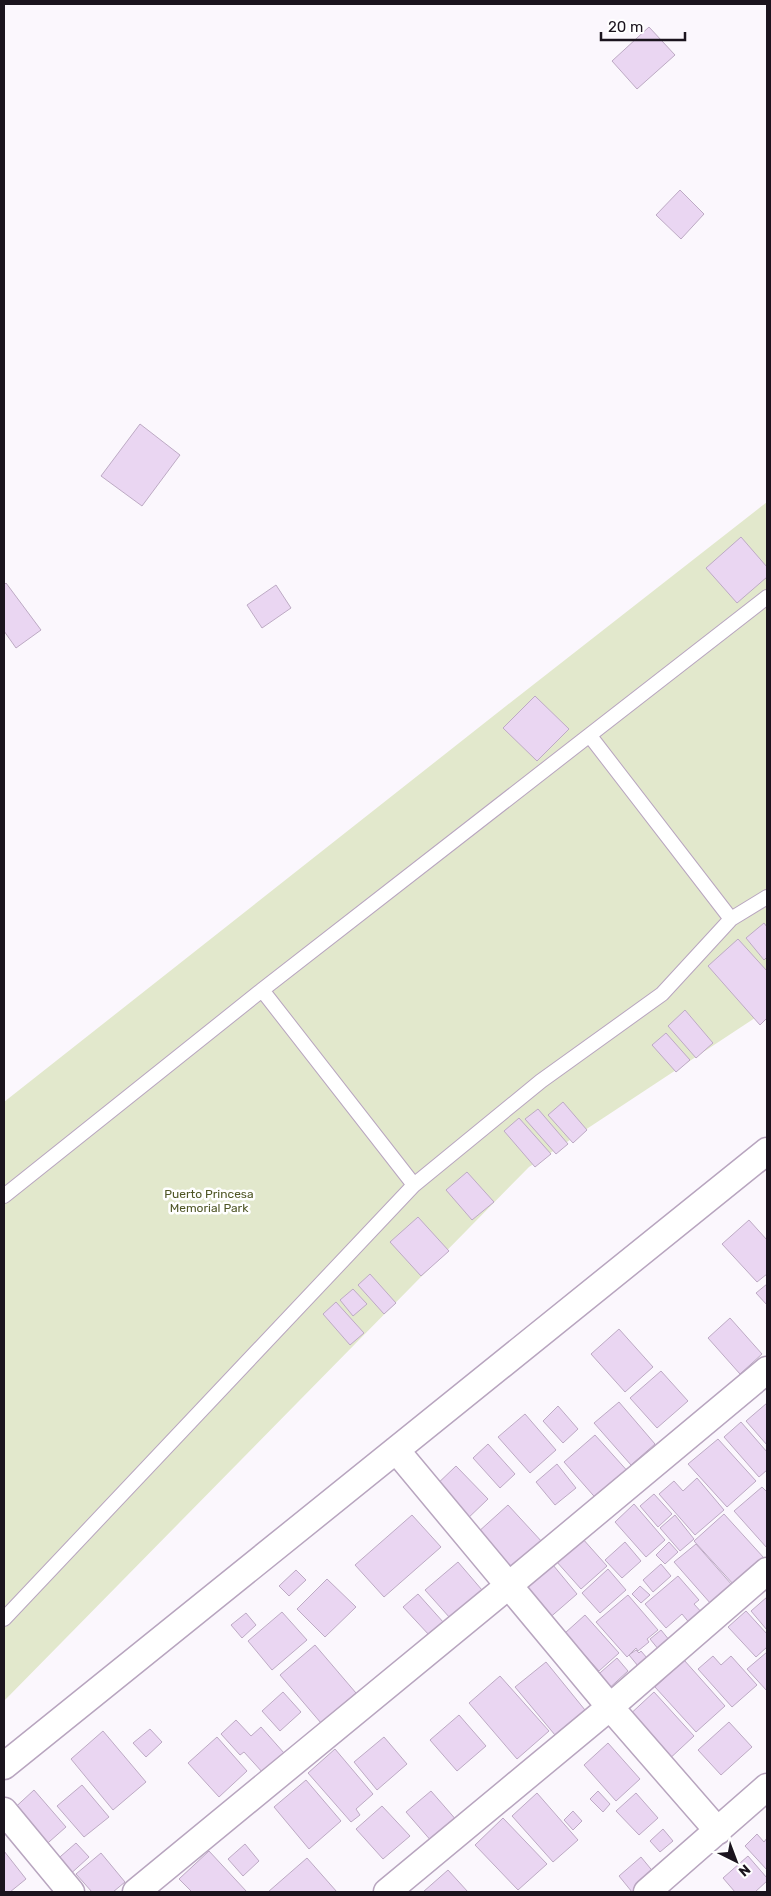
<svg xmlns="http://www.w3.org/2000/svg" width="771" height="1896" viewBox="0 0 771 1896" font-family="Rubik,sans-serif">
	<style>
		.green { fill: #e2e8cc }
		.building { fill: #ead6f2; stroke: #bdaac4 }
		.lines { fill: none; stroke-linecap: round; stroke-linejoin: round }
		.service-casing { stroke: #b8a5bf; stroke-width: 16 }
		.minor-casing { stroke: #b8a5bf; stroke-width: 29 }
		.service { stroke: #fff; stroke-width: 14 }
		.minor { stroke: #fff; stroke-width: 26 }
		.labels { text-anchor: middle; dominant-baseline: central; stroke-width: 5; stroke-linejoin: round; paint-order: stroke }
		.park-label { font-size: 12px; fill: #4f5625; stroke: #fff }
	</style>
	<rect width="100%" height="100%" fill="#fbf7fd"/>
	<!-- green -->
	<path class="green" d="M767,502V1010L529,1167L4,1701V1102L506,706Z"/>
	<!-- building -->
	<path class="building" d="M649,27L675,55L637,89L612,61Z
		M680,190L704,214L681,239L656,215Z
		M140,424L180,455L142,506L101,476Z
		M741,537L767,567V577L737,603L706,568Z
		M6,583L41,630L16,648L4,631V585Z
		M276,585L291,608L262,628L247,605Z
		M535,696L569,729L537,761L503,728Z
		M764,923L767,927V957L764,960L746,938Z
		M738,939L767,971V1018L760,1025L708,966Z
		M685,1010L713,1043L696,1058L668,1026Z
		M666,1033L690,1060L676,1072L652,1045Z
		M563,1102L587,1130L573,1143L548,1115Z
		M538,1109L568,1144L556,1154L525,1119Z
		M519,1118L551,1154L535,1167L504,1131Z
		M467,1172L494,1202L472,1220L446,1190Z
		M418,1217L449,1251L421,1276L390,1242Z
		M749,1220L767,1240V1274L757,1282L722,1244Z
		M370,1274L396,1303L384,1314L358,1285Z
		M767,1284V1305L756,1293Z
		M353,1289L367,1304L353,1316L340,1300Z
		M336,1302L364,1333L350,1345L323,1314Z
		M730,1318L762,1354L740,1374L708,1338Z
		M619,1329L653,1367L625,1392L591,1354Z
		M661,1371L688,1401L657,1428L630,1398Z
		M619,1402L655,1444L631,1465L594,1423Z
		M767,1403V1445L746,1421Z
		M558,1406L578,1429L563,1443L543,1421Z
		M525,1414L556,1450L530,1473L498,1437Z
		M741,1422L767,1452V1470L759,1477L724,1437Z
		M595,1435L631,1475L600,1503L564,1462Z
		M718,1439L756,1481L727,1507L688,1464Z
		M488,1444L515,1474L500,1488L473,1458Z
		M557,1464L576,1488L555,1505L536,1482Z
		M456,1466L488,1499L464,1522L432,1489Z
		M697,1478L724,1510L695,1535L659,1494L674,1481L683,1491Z
		M762,1487L767,1492V1548L734,1511Z
		M654,1494L672,1514L658,1527L640,1506Z
		M634,1504L665,1540L646,1557L615,1522Z
		M508,1505L543,1543L511,1571L477,1533Z
		M724,1514L764,1558L734,1585L694,1541Z
		M412,1515L441,1547L384,1597L355,1565Z
		M675,1515L694,1539L680,1551L660,1528Z
		M582,1538L607,1566L581,1589L556,1561Z
		M625,1542L641,1561L622,1578L605,1560Z
		M669,1542L678,1552L665,1564L656,1555Z
		M696,1544L732,1585L711,1604L674,1562Z
		M458,1562L482,1590L450,1618L425,1590Z
		M661,1564L671,1576L653,1592L643,1580Z
		M553,1565L577,1594L547,1620L522,1592Z
		M608,1569L626,1590L600,1613L582,1593Z
		M296,1570L306,1580L289,1596L279,1586Z
		M678,1576L699,1600L694,1604L703,1614L691,1625L682,1614L666,1628L645,1604Z
		M327,1579L356,1607L325,1637L297,1609Z
		M640,1586L650,1595L641,1603L632,1594Z
		M418,1594L444,1623L430,1636L403,1607Z
		M628,1595L658,1630L647,1639L649,1642L638,1651L636,1648L627,1657L596,1622Z
		M767,1597V1630L751,1611Z
		M746,1611L767,1634V1647L756,1657L728,1627Z
		M282,1612L307,1640L272,1670L248,1641Z
		M246,1613L256,1625L242,1638L231,1625Z
		M585,1615L619,1653L599,1671L565,1633Z
		M661,1630L670,1641L659,1650L650,1639Z
		M315,1645L356,1693L321,1723L280,1675Z
		M636,1650L639,1653L641,1651L647,1658L638,1666L629,1655Z
		M767,1652V1691L747,1669Z
		M713,1656L721,1665L731,1656L757,1685L732,1707L698,1669Z
		M617,1658L628,1671L605,1692L593,1679Z
		M684,1660L725,1706L696,1732L655,1687Z
		M546,1662L585,1710L555,1735L515,1687Z
		M500,1676L549,1731L517,1759L469,1703Z
		M283,1692L301,1712L280,1731L262,1711Z
		M654,1692L694,1736L666,1762L626,1718Z
		M459,1715L486,1746L457,1771L430,1740Z
		M236,1720L251,1736L261,1727L284,1753L263,1773L244,1752L240,1755L221,1734Z
		M729,1722L752,1747L721,1775L698,1750Z
		M150,1729L162,1742L146,1757L133,1743Z
		M103,1731L146,1782L113,1810L71,1759Z
		M217,1737L247,1771L219,1797L188,1763Z
		M384,1737L407,1764L377,1790L354,1762Z
		M608,1743L640,1779L616,1801L584,1765Z
		M335,1749L373,1794L356,1809L360,1815L351,1822L308,1773Z
		M306,1780L341,1821L309,1849L274,1807Z
		M82,1785L109,1817L84,1837L57,1806Z
		M34,1790L66,1827L41,1849L9,1813Z
		M431,1791L458,1822L433,1843L406,1812Z
		M598,1791L610,1804L603,1812L590,1799Z
		M537,1793L578,1840L553,1862L512,1816Z
		M636,1793L658,1818L639,1835L616,1811Z
		M382,1806L410,1836L383,1859L356,1829Z
		M573,1811L582,1821L573,1830L564,1820Z
		M503,1818L547,1864L518,1890L475,1845Z
		M663,1829L673,1841L660,1852L650,1841Z
		M757,1834L764,1842L767,1838V1870L745,1846Z
		M76,1843L89,1857L66,1878L53,1863Z
		M245,1844L259,1861L243,1876L228,1859Z
		M4,1851L26,1879L10,1892H4Z
		M209,1851L234,1878L247,1892H192L179,1879Z
		M101,1853L125,1882L113,1892H92L76,1874Z
		M748,1856L767,1878V1881L755,1892H735L723,1878Z
		M641,1857L655,1874L632,1892L619,1876Z
		M307,1858L337,1892H268Z
		M448,1870L468,1892H423Z"/>
	<g class="lines">
		<defs>
			<path id="service" d="M590,736L731,919
				M262,990L414,1185
				M4,1196L262,990L767,597
				M4,1619L414,1185L541,1081L662,994L731,919L767,897"/>
			<path id="minor" d="M396,1450L610,1707L718,1831
				M4,1766L767,1151
				M4,1811L71,1892
				M136,1892L508,1586L767,1370
				M387,1892L610,1707L767,1571
				M647,1892L767,1787"/>
		</defs>
		<!-- service casing -->
		<use href="#service" class="service-casing"/>
		<!-- minor casing -->
		<use href="#minor" class="minor-casing"/>
		<!-- service -->
		<use href="#service" class="service"/>
		<!-- minor -->
		<use href="#minor" class="minor"/>
	</g>
	<g class="labels">
		<!-- park labels -->
		<g class="park-label">
			<text x="209" y="1194">Puerto Princesa<tspan x="209" dy="14">Memorial Park</tspan></text>
		</g>
	</g>
	<!-- border -->
	<rect width="771" height="1896" fill="none" stroke="#1b141e" stroke-width="10"/>
	<!-- north arrow -->
	<g transform="translate(736 1861) rotate(138)" stroke="#ffffff" stroke-width="4" paint-order="stroke">
	<path d="M0-4L9 19L0 12L-9 19Z" fill="#1b141e"/>
	<text y="-8" font-size="14" font-weight="bold" text-anchor="middle" fill="#1b141e">N</text>
	</g>
	<!-- scale -->
	<path d="M601 32v8h84v-8" fill="none" stroke="#1b141e" stroke-width="2.5"/>
	<text x="608" y="32" font-size="15" fill="#1b141e" stroke="#ffffff" stroke-width="4" paint-order="stroke">20 m</text>
</svg>
